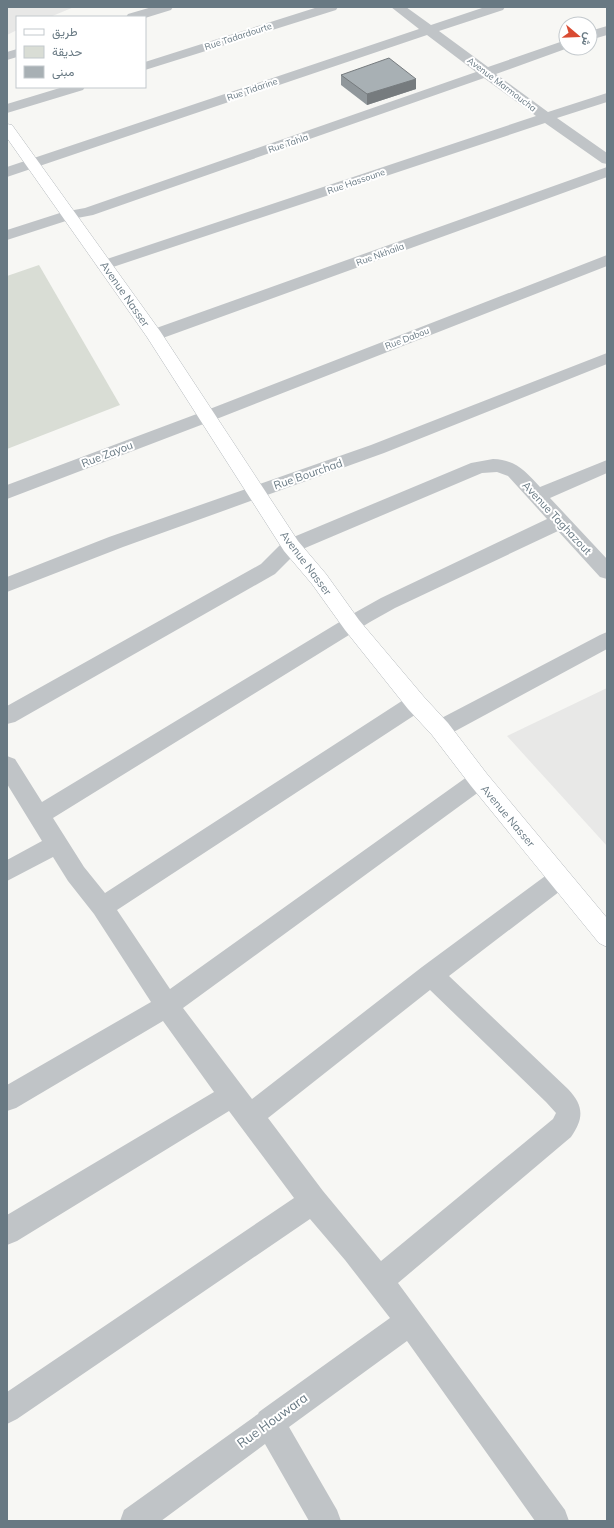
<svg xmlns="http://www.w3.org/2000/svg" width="614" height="1528" viewBox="0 0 614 1528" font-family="Mulish,Vazirmatn,sans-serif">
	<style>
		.built { fill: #e8e8e7 }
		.green { fill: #d9ddd5 }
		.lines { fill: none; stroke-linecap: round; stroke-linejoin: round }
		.secondary-casing { stroke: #b3b8bc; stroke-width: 1 }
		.street { fill: #c0c4c7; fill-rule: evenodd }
		.secondary { fill: #fff; fill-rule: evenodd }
		.wall { fill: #90979b }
		.shaded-wall { fill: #767b7e }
		.building { fill: #a8b0b4; stroke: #767b7e }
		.labels { text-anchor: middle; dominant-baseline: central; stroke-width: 4; stroke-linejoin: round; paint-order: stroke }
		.far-street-label { font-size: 9px; fill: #687983; stroke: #fff }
		.street-label { font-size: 11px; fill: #687983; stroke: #fff }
		.near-street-label { font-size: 13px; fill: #687983; stroke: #fff }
	</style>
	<rect width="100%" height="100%" fill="#f7f7f4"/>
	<!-- built -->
	<path class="built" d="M7,7H74L50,17H17V30L7,35Z
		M607,688V846L507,736Z"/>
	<!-- green -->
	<path class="green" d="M39,265L120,405L7,449V276Z"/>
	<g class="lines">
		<defs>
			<path id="secondary" d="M7,124L12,125L160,331L298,541L326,574L359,620L424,697L448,723L487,774L607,918V947L599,943L471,786L432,735L408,709L345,630L312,584L284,551L147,337L7,138Z"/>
		</defs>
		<!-- secondary casing -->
		<use href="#secondary" class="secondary-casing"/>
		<!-- street -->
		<path class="street" d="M152,7H173L171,10L145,18L126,17L128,14Z
			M318,7H338L336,10L145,70V62Z
			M391,7H406L431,25L485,7H505L503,10L439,31L488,67L566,40V48H568L496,74L548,112L607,93V102L557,118L607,153V164L602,163L545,123L104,270L98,268L96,265L98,262L536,116L484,78L93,215L72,219L7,240V230L63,212L85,208L476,72L427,35L7,177V167L419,29Z
			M607,26V35L590,40V31Z
			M17,49V57L7,60V52Z
			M63,87H85L83,90L7,113V104Z
			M607,167V177L160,339L154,340L148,339L146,335L148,331Z
			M607,255V266L214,420L7,499V485L202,412Z
			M607,353V364L384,453L123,547L7,592V577L109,537L371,445Z
			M493,459C516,460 525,471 540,487L607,460V473L550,498L607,559V579L600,577L558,531L395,608L370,622L53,818L84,867L105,893L408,697L416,695L424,697L427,703L424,709L117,910L170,989L471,774L479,771L487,774L490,780L487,786L183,1008L252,1099L422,967L552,871L560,868L568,871L572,878L568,885L449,976L568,1089C584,1106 584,1118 571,1137L398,1283L565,1510L569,1521H535L407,1341L289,1427L337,1510L341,1521H309L265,1444L161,1521H120L124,1510L258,1414L259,1412L263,1409L390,1318L345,1260L310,1219L17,1419L7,1424V1392L294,1198L229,1111L17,1241L7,1245V1215L214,1092L163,1021L16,1108L7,1111V1085L151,1002L94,914L68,881L53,857L7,881V860L42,841L7,784V756L15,759L42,802L356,612L381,598L547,519L508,476L497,472L482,473L298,551L275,574L15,722L7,724V706L261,564L284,541L471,463ZM430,990L546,1102L556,1113L553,1119L381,1261L323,1191L268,1118Z
			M607,632V649L448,735L440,738L432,735L429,729L432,723L600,635Z"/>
		<!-- secondary -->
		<use href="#secondary" class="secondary"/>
	</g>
	<!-- wall -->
	<path class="wall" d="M341,75L416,79V89L367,105L341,85Z"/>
	<!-- shaded-wall -->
	<path class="shaded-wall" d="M416,79V89L367,105V94Z"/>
	<!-- building -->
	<path class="building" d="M389,58L416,79L367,94L341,75Z"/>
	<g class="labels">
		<!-- far-street labels -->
		<g class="far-street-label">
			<text transform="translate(238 36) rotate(-18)">Rue Tadardourte</text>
			<text transform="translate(502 84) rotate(37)">Avenue Marmoucha</text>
			<text transform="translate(252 89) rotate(-19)">Rue Tidarine</text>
			<text transform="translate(288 143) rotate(-19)">Rue Tahla</text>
			<text transform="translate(356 181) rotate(-19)">Rue Hassoune</text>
			<text transform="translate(380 254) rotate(-20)">Rue Nkhaila</text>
			<text transform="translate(407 338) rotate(-21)">Rue Dabou</text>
		</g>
		<!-- street labels -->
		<g class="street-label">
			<text transform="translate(125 294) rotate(55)">Avenue Nasser</text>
			<text transform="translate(107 454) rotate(-21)">Rue Zayou</text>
			<text transform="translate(308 474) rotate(-19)">Rue Bourchad</text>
			<text transform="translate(557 518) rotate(47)">Avenue Taghazout</text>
			<text transform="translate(306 563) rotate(53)">Avenue Nasser</text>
			<text transform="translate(508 816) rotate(50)">Avenue Nasser</text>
		</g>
		<!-- near-street labels -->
		<g class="near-street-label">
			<text transform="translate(272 1420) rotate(-36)">Rue Houwara</text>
		</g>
	</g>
	<!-- border -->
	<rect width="614" height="1528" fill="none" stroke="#687983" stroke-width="16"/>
	<!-- legend -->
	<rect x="16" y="16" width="130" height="72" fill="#ffffff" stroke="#c3c9cd"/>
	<rect x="24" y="29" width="20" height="6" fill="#ffffff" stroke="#c3c9cd"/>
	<text x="52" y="36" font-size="12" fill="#687983">طريق</text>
	<rect x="24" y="46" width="20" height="12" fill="#d9ddd5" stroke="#c3c9cd"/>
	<text x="52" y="56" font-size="12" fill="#687983">حديقة</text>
	<rect x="24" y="66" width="20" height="12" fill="#a8b0b4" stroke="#c3c9cd"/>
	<text x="52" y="76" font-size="12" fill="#687983">مبنى</text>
	<!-- north arrow -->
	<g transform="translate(578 36) rotate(109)"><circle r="19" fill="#ffffff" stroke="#c3c9cd"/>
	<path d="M0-3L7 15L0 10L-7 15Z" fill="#d94b32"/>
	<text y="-6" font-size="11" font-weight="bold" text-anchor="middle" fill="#687983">ش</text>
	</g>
</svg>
